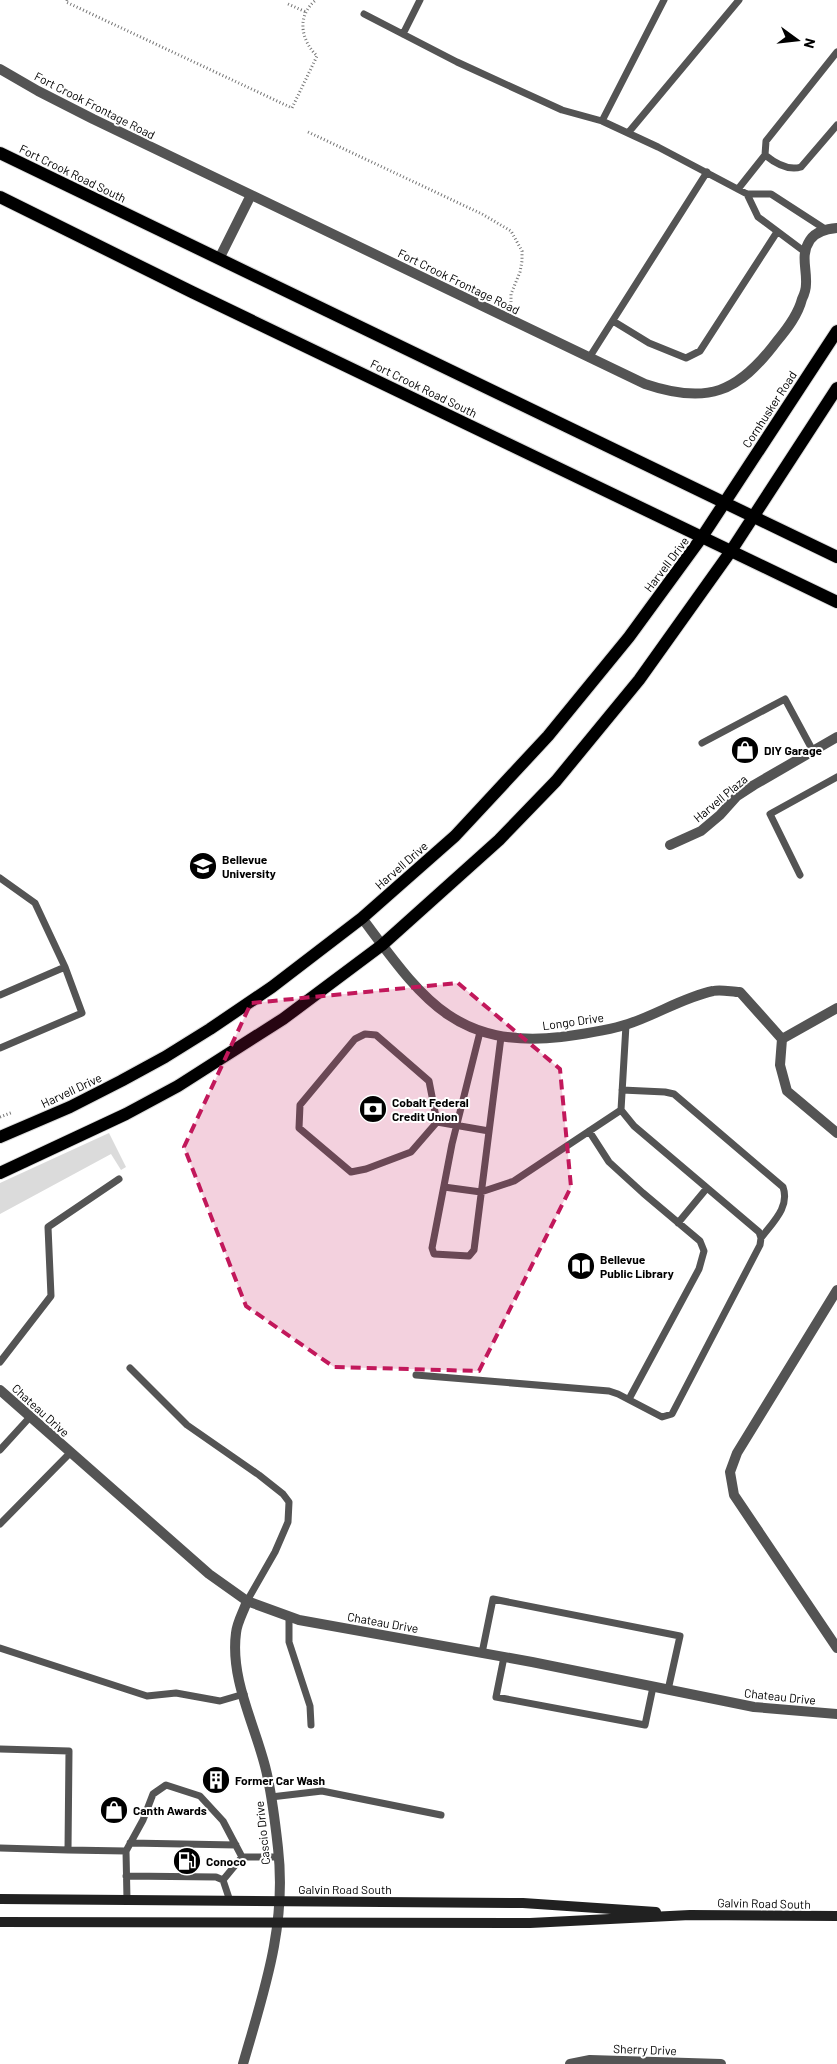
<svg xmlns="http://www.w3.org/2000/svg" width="837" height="2064" viewBox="0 0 837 2064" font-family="Barlow,sans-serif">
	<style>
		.green { fill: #dbdbdb }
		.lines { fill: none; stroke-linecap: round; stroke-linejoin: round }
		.primary-casing { stroke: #dbdbdb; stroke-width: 14 }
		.path { stroke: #767676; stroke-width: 3; stroke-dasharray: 1 2.5; stroke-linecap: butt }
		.lane { stroke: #545454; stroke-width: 7 }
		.street { stroke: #545454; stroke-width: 10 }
		.secondary { stroke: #212121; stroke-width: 10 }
		.primary { stroke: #000; stroke-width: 12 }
		.marked { fill: #c2185b; fill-opacity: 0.2; stroke: #c2185b; stroke-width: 4; stroke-dasharray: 10 6; stroke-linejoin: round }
		.labels { text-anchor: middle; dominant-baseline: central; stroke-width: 4; stroke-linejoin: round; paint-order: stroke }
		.street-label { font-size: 12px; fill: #000; stroke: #fff }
		.poi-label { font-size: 12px; font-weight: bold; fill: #000; stroke: #fff; text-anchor: start }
	</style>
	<rect width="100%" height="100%" fill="#fff"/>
	<!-- green -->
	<path class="green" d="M109,1133L126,1167L121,1170L111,1154L0,1214V1183Z"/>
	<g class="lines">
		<defs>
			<path id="primary" d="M0,153L837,557
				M0,197L192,292L837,602
				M0,1137L70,1107L121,1081L165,1057L210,1029L272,987L362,918L455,836L548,736L629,637L702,537L837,331
				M0,1173L126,1114L178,1086L283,1019L382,945L499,840L556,781L639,680L731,551L837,388"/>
		</defs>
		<!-- primary casing -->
		<use href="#primary" class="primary-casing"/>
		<!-- path -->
		<path class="path" d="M67,0L66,2L292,108L317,56C301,40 296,16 316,0
			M288,4L306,12
			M308,132L482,214L511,231L522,251V261L520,272L511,294V302
			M0,1117L13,1112"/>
		<!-- lane -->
		<path class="lane" d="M364,14L457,62L562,110L602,121L658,147L747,194H771L825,229
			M403,34L420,0
			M602,121L664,0
			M628,133L739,0
			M765,155C776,164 788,171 801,167L837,125
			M738,189L765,155L766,141L837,52
			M747,194L758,217L805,252
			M613,321L649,343L686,358L700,351L777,232
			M589,358L707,172
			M702,743L785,699L813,751
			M800,875L770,814L837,777
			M0,878L35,903L65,967L0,995
			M480,1032L452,1144L432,1248L434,1254L469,1256L474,1250L501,1037
			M0,1048L82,1013L65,967
			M622,1090L665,1092L674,1094L783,1187C790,1207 773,1222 761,1238
			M437,1122L411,1152L366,1169L351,1172L299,1128L300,1105L355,1039L365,1034L376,1035L429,1081L437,1122L489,1131
			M589,1131L609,1162L643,1193L700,1241L704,1251L699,1269L629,1399
			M444,1187L481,1192L514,1181L621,1110L626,1025
			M678,1223L707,1188
			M0,1362L51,1296L48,1227L119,1179
			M130,1368L187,1425L259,1475L283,1494L289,1502L288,1522L275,1552L247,1601
			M416,1375L609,1391L618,1394L662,1417L672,1414L760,1245L761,1238L759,1232L634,1126L621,1110
			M0,1450L30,1417
			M0,1524L70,1453
			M289,1617V1642L310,1706L311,1725
			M0,1648L147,1696L176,1693L220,1701L244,1694
			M482,1653L493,1599L680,1636L668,1690
			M504,1657L496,1697L645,1725L653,1687
			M0,1749L69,1751L68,1850L126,1851L127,1900
			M271,1797L322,1791L441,1815
			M130,1843L236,1845
			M0,1848L68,1850
			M126,1851L143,1820L153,1794L166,1785L200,1796L223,1821L242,1857H279
			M126,1876L216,1877L223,1880
			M230,1901L223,1880L242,1857"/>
		<!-- street -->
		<path class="street" d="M0,69L38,91L93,119L645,384C707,405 738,393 777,341C787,329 798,315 802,299C804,295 806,289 806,284C807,268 800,255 810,240C816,231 827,229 837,228
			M219,259L251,195
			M670,845L701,831L720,815L737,796L754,785L837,737
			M362,918C420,995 453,1049 561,1037C583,1034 607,1031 628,1024C656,1015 684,997 713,991C721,989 732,992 740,992L782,1039L780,1065L787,1091L837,1133
			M782,1039L837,1008
			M837,1290L737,1453L730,1472L734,1495L837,1648
			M0,1390L209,1574L247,1601L299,1620L532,1662L754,1707L837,1714
			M243,2064C264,1991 287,1926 278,1848C275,1821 272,1793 265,1766C254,1723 230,1678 236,1633C237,1622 244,1611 247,1601
			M570,2064L590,2060L721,2064"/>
		<!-- secondary -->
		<path class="secondary" d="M0,1899L523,1903L656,1912
			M0,1922L530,1923L690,1915L837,1916"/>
		<!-- primary -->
		<use href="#primary" class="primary"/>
	</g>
	<!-- marked area -->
	<path class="marked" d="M458,983L560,1069L571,1187L479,1371L334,1367L246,1306L184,1147L251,1003Z"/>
	<!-- icons -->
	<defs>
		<symbol id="shop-disc" viewBox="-11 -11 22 22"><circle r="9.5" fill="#000" stroke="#fff"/><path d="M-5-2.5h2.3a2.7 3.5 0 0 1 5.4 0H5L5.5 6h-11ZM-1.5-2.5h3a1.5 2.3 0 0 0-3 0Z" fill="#fff"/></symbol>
		<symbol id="university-disc" viewBox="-11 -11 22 22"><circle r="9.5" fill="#000" stroke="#fff"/><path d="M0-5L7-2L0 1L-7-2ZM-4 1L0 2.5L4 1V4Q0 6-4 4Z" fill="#fff"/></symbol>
		<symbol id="bank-disc" viewBox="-11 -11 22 22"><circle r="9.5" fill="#000" stroke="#fff"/><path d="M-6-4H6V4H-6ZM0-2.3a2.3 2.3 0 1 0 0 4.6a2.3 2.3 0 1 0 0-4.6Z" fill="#fff"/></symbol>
		<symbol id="library-disc" viewBox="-11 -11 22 22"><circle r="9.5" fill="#000" stroke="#fff"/><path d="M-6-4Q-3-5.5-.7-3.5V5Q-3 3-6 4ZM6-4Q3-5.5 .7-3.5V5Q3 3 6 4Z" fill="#fff"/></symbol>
		<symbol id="building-disc" viewBox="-11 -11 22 22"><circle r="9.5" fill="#000" stroke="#fff"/><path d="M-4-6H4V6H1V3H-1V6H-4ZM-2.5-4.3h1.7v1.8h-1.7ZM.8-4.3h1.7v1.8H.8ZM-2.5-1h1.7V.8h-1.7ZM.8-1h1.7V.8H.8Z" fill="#fff"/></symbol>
		<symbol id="fuel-disc" viewBox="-11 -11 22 22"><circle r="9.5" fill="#000" stroke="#fff"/><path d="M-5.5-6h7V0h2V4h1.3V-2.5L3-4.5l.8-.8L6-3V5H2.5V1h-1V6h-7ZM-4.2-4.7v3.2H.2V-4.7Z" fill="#fff"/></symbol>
	</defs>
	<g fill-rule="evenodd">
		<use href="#shop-disc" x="729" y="734" width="32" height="32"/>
		<use href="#university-disc" x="187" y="850" width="32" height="32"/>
		<use href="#bank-disc" x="357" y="1093" width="32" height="32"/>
		<use href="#library-disc" x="565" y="1250" width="32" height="32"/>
		<use href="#building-disc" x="200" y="1764" width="32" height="32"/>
		<use href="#shop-disc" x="98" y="1794" width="32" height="32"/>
		<use href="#fuel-disc" x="171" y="1845" width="32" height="32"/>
	</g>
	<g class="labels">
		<!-- street labels -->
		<g class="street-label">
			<text transform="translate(95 105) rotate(27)">Fort Crook Frontage Road</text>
			<text transform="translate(73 173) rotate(26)">Fort Crook Road South</text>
			<text transform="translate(459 281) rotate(26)">Fort Crook Frontage Road</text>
			<text transform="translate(424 388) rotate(26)">Fort Crook Road South</text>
			<text transform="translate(769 409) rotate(-57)">Cornhusker Road</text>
			<text transform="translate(666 564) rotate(-53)">Harvell Drive</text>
			<text transform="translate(720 798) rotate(-40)">Harvell Plaza</text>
			<text transform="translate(401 865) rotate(-41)">Harvell Drive</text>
			<text transform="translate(573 1021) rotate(-8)">Longo Drive</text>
			<text transform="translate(71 1090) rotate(-25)">Harvell Drive</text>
			<text transform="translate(41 1410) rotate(42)">Chateau Drive</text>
			<text transform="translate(383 1622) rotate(10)">Chateau Drive</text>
			<text transform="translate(780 1696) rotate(6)">Chateau Drive</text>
			<text transform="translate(262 1833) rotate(-96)">Cascio Drive</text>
			<text x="345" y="1889">Galvin Road South</text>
			<text transform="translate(764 1903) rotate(1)">Galvin Road South</text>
			<text transform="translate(645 2049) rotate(2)">Sherry Drive</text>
		</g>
		<!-- poi labels -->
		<g class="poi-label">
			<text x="764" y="750">DIY Garage</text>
			<text x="222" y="859">Bellevue<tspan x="222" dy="14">University</tspan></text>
			<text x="392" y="1102">Cobalt Federal<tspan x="392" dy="14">Credit Union</tspan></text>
			<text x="600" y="1259">Bellevue<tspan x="600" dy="14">Public Library</tspan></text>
			<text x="235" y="1780">Former Car Wash</text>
			<text x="133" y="1810">Canth Awards</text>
			<text x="206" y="1861">Conoco</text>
		</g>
	</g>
	<!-- north arrow -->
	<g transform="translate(797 40) rotate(105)" stroke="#ffffff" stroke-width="4" paint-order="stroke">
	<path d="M0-4L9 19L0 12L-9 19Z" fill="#000000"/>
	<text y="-8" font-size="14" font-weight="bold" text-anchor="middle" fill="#000000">N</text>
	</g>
</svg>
